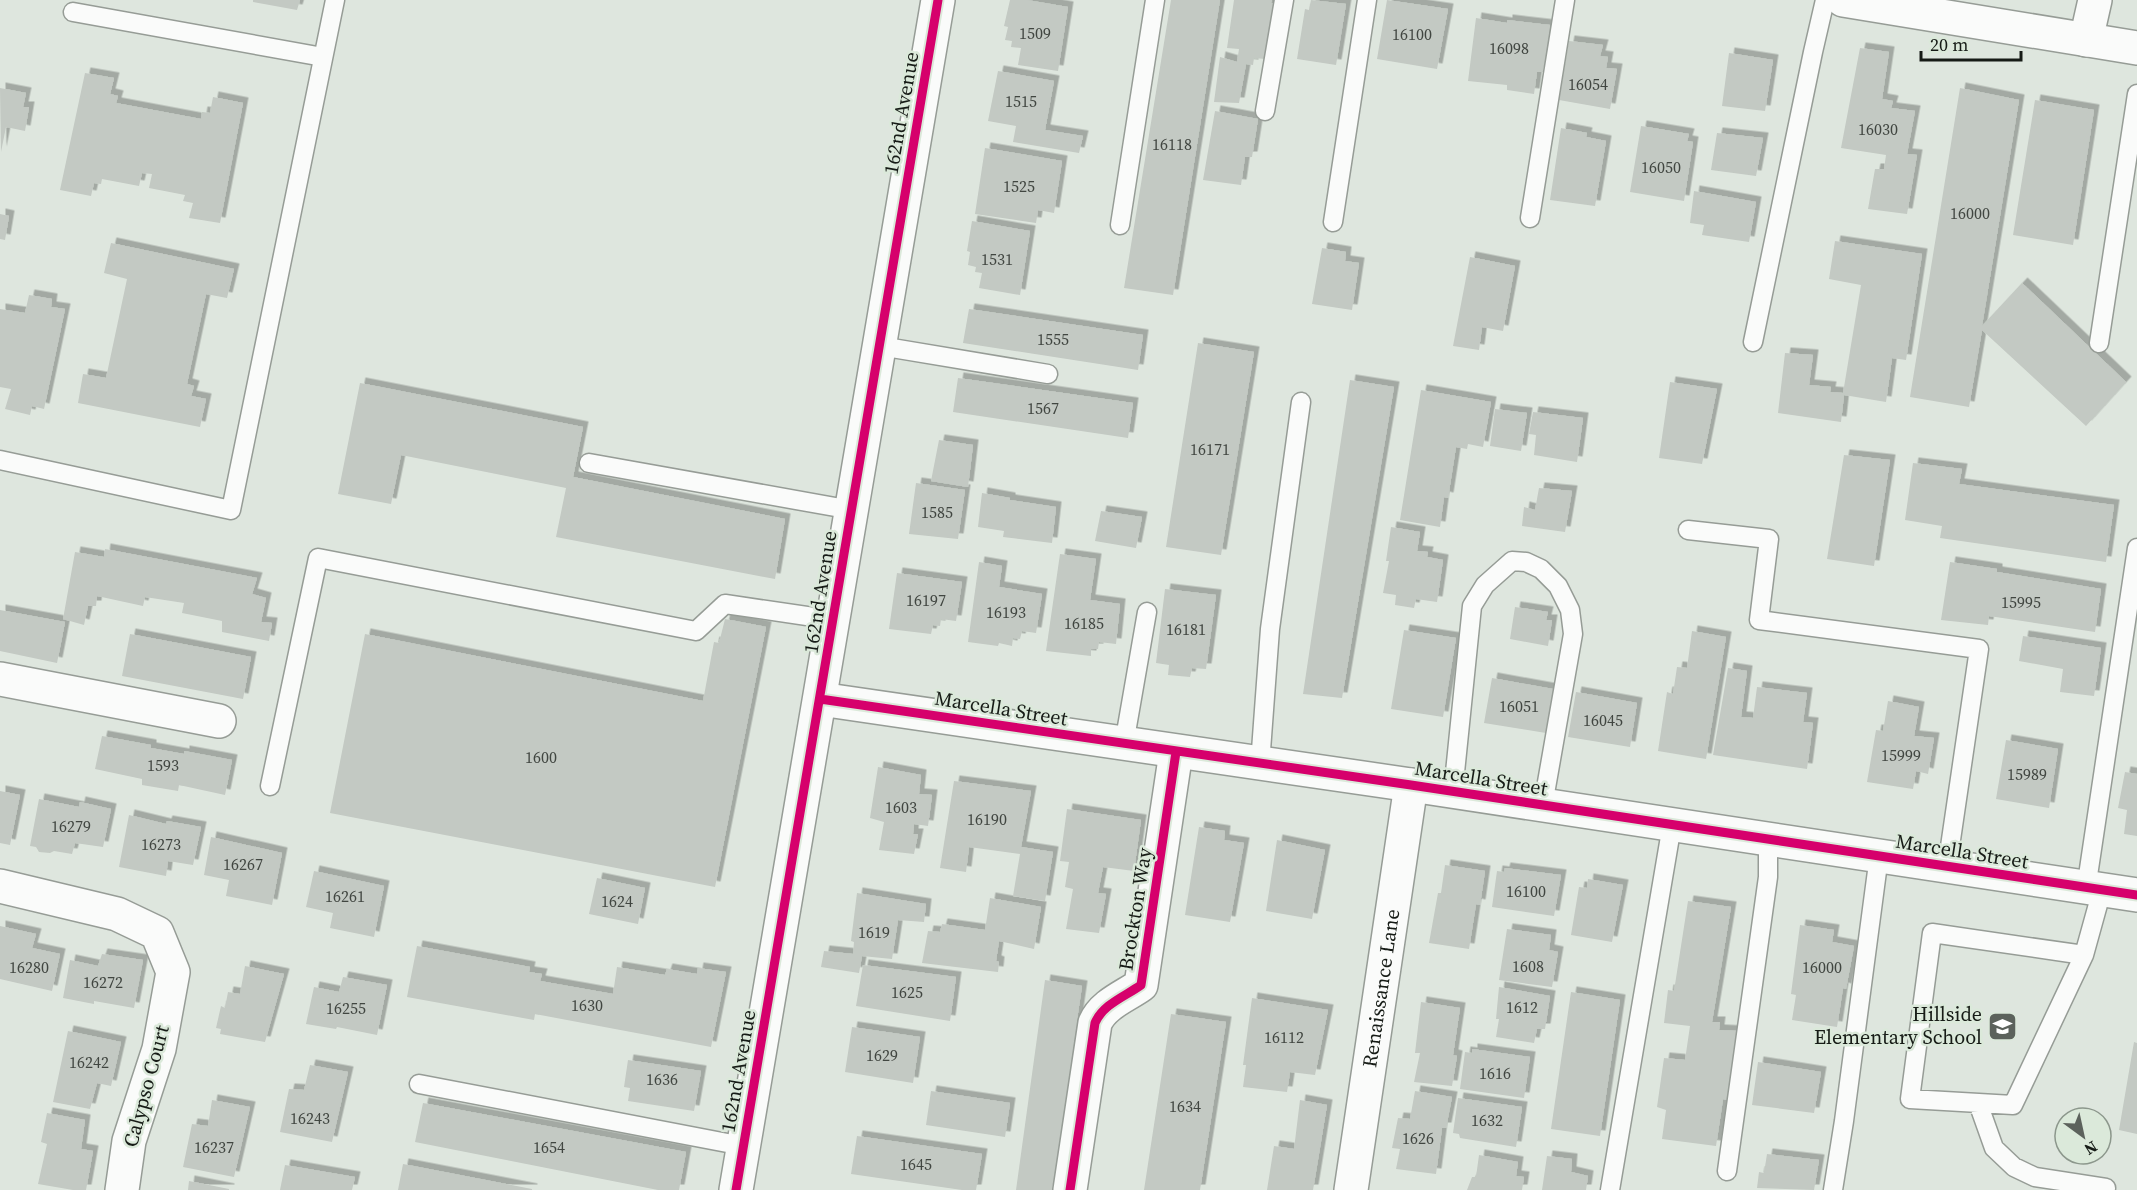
<svg xmlns="http://www.w3.org/2000/svg" width="2137" height="1190" viewBox="0 0 2137 1190" font-family="'Source Serif 4',serif">
	<style>
		.building { fill: #c3c9c3; filter: url(#shadow) }
		.lines { fill: none; stroke-linecap: round; stroke-linejoin: round }
		.lane-casing { stroke: #969c96; stroke-width: 21 }
		.street-casing { stroke: #969c96; stroke-width: 36 }
		.lane { stroke: #fafbfa; stroke-width: 18 }
		.street { stroke: #fafbfa; stroke-width: 33 }
		.cycleway-casing { stroke: #dbe9da; stroke-width: 13 }
		.cycleway { stroke: #d6006c; stroke-width: 9 }
		.labels { text-anchor: middle; dominant-baseline: central; stroke-width: 5; stroke-linejoin: round; paint-order: stroke }
		.number-label { font-size: 16px; fill: #414641 }
		.street-label { font-size: 20px; fill: #161b16; stroke: #dbe9da }
		.poi-label { font-size: 20px; fill: #161b16; stroke: #dbe9da; text-anchor: end }
	</style>
	<defs>
		<filter id="shadow"><feDropShadow dx="5.5" dy="-5.5" stdDeviation="0" flood-color="#0004"/></filter>
	</defs>
	<rect width="100%" height="100%" fill="#dee6de"/>
	<!-- building -->
	<path class="building" d="M253,0H300L297,10L253,2Z
		M1010,0H1027L1068,7L1058,71L1018,65L1021,48L1011,47L1012,41L1005,40L1008,27L1004,26Z
		M1171,0H1220L1173,295L1124,288Z
		M1234,0H1272L1271,3H1275L1265,59L1254,58L1253,65L1246,64L1239,103L1214,102L1220,57L1237,62L1239,49L1227,48Z
		M1311,0L1346,4L1336,65L1297,59L1305,9L1309,10Z
		M1387,0L1448,9L1437,69L1377,59Z
		M1476,18L1507,23V20L1550,25L1543,72H1537L1534,94L1507,90V85L1468,81Z
		M1569,41L1603,45L1600,56L1608,57L1606,68L1617,69L1610,109L1559,100Z
		M1860,48L1889,52L1882,99L1893,101L1891,108L1915,111L1907,154L1917,155L1907,214L1868,209L1875,169H1884L1886,155L1841,148Z
		M1729,53L1773,60L1765,111L1722,106Z
		M998,71L1054,81L1045,130L1083,136L1079,153L1013,142L1016,126L988,121Z
		M85,73L114,78L110,94L118,96L116,103L201,119L202,112L210,113L213,97L243,103L220,223L189,218L193,203L183,201L185,195L149,188L152,174L142,173L139,186L102,179L101,184L94,183L91,196L60,190Z
		M0,88L26,93L23,107H29L25,131L6,127L1,152Z
		M1960,88L2019,100L1982,326L2022,283L2126,382L2086,426L1982,330L1969,407L1910,397Z
		M2035,100L2094,110L2073,245L2013,235Z
		M1215,111L1258,119L1252,157H1245L1241,185L1203,180Z
		M1641,126L1689,134L1687,141L1693,142L1684,201L1630,192Z
		M1561,128L1587,133L1586,137L1606,141L1595,206L1550,200Z
		M1717,133L1763,138L1756,176L1711,170Z
		M985,148L1062,161L1054,213L1038,210L1036,223L975,214Z
		M1694,191L1756,202L1749,242L1702,235L1704,225L1690,223Z
		M0,214L9,216L5,240L0,239Z
		M972,221L1030,231L1020,295L979,288L982,273L975,272L976,267L968,265L970,252L967,251Z
		M1835,241L1922,254L1906,360L1892,358L1886,402L1844,395L1841,422L1778,413L1785,353L1813,355L1809,385L1831,387L1830,392L1843,393L1861,285L1829,279Z
		M111,243L234,269L227,298L206,294L187,384L194,386L191,396L206,399L200,427L78,403L83,374L106,378L127,279L104,273Z
		M1322,248L1346,252L1345,261L1359,263L1352,310L1312,304Z
		M1470,257L1515,266L1503,331L1482,327L1479,350L1453,346Z
		M29,295L52,299L51,307L65,309L44,409L32,406L30,415L5,409L11,389L0,387V309L25,313Z
		M969,309L1143,335L1138,370L963,343Z
		M1198,343L1254,352L1221,555L1166,547Z
		M958,378L1133,403L1128,438L953,412Z
		M1350,380L1394,387L1342,698L1303,694Z
		M1670,382L1717,389L1702,464L1659,458Z
		M360,383L583,427L573,477L785,519L775,579L556,537L566,488L401,455L391,504L338,494Z
		M1421,390L1491,402L1483,447L1468,444L1467,449L1456,447L1448,498L1444,497L1440,527L1400,520Z
		M1495,409L1527,413L1521,451L1490,446Z
		M1533,412L1583,418L1577,462L1534,455L1536,435L1529,434Z
		M939,440L973,445L968,487L931,481Z
		M1844,455L1890,460L1874,566L1827,559Z
		M1913,463L1962,469L1959,484L2114,505L2106,562L1940,538L1942,526L1905,520Z
		M916,483L965,490L958,539L909,534Z
		M1539,488L1572,491L1565,532L1522,526L1524,507L1535,510Z
		M982,493L1010,498V500L1056,507L1052,543L1003,537L1004,531L978,527Z
		M1101,511L1142,517L1136,548L1095,541Z
		M1391,527L1420,532L1417,551L1428,552L1427,557L1443,560L1437,602L1416,599L1414,608L1395,605L1396,595L1383,593L1389,561H1386Z
		M105,549L257,578L252,594L266,598L261,622L272,623L269,641L222,632V621L182,613L184,603L145,597L143,606L97,596L96,606H88L84,625L63,619L75,552L104,557Z
		M1060,554L1096,559L1090,600L1120,604L1116,644L1099,642L1098,649H1091V656L1046,651Z
		M979,562L1002,566L999,587L1042,594L1036,633L1022,631L1020,639L1013,638L1012,646L999,643L998,646L968,642Z
		M1950,562L1997,569V572L2101,589L2095,632L1989,616L1988,625L1941,620Z
		M897,573L962,582L956,621L941,619L940,626L933,625L931,634L889,629Z
		M1165,589L1216,595L1206,669L1192,668L1190,677L1168,675L1169,665L1156,663Z
		M1515,607L1548,612L1546,620H1552L1548,646L1510,639Z
		M0,610L65,622L57,663L0,651Z
		M725,619L766,627L715,887L330,813L365,634L703,701L714,642L719,643Z
		M1404,630L1456,638L1443,717L1391,709Z
		M1692,631L1726,637L1706,759L1658,751L1667,692L1673,694L1677,667L1687,668Z
		M130,634L251,657L243,699L122,676Z
		M2023,636L2101,648L2094,696L2060,692L2063,669L2019,661Z
		M1728,668L1747,671L1741,717L1753,718L1757,687L1807,693L1803,722L1813,723L1807,769L1713,755Z
		M1492,678L1553,689L1546,733L1484,723Z
		M1576,692L1637,703L1630,747L1568,737Z
		M1888,701L1919,707L1914,736L1934,738L1928,774L1916,771L1913,789L1867,782L1876,730L1883,731Z
		M102,736L151,745V748L184,754V751L232,760L225,795L179,785L178,791L142,785V779L95,769Z
		M2006,740L2058,749L2049,808L1996,799Z
		M878,767L921,775L919,794L932,795L928,826L914,824L913,834H918L914,854L879,850L884,822L870,818Z
		M2125,772L2137,774V836L2124,834L2127,810L2118,808Z
		M954,781L1031,791L1021,847L1053,852L1045,901L1013,896L1020,854L969,847L966,872L940,868Z
		M0,791L20,795L10,845L0,843Z
		M39,799L79,807L80,802L111,809L103,847L75,843L72,854L54,851L50,853L39,852L36,847L30,846Z
		M1067,809L1141,820L1134,871L1103,867L1098,893L1106,894L1099,933L1066,929L1073,889L1065,887L1069,862L1060,861Z
		M129,815L166,824L167,821L201,827L193,865L168,861L166,876L119,867Z
		M1199,827L1225,831L1224,840L1244,843L1230,922L1185,915Z
		M211,837L282,853L272,905L226,896L229,880L204,875Z
		M1277,840L1325,850L1312,919L1266,911Z
		M1445,865L1485,871L1480,905L1476,904L1469,949L1429,943L1438,893H1441Z
		M1505,868L1561,875L1554,916L1492,907L1497,871L1504,872Z
		M314,871L384,886L374,937L330,928L333,913L306,907Z
		M597,878L645,888L638,924L589,914Z
		M1588,879L1623,885L1612,942L1571,935L1579,887L1587,888Z
		M857,893L926,904L924,922L898,920L892,959L862,956L859,973L821,967L824,951L853,954L854,942L851,941Z
		M990,898L1041,907L1034,949L999,941L996,961L999,962L998,972L922,963L928,931L940,932L942,924L985,930Z
		M1688,901L1731,907L1712,1022H1720L1719,1030L1738,1031L1727,1100L1723,1099L1716,1146L1662,1139L1666,1110L1657,1107L1664,1058L1685,1060L1690,1026L1664,1023L1668,990L1674,991Z
		M1800,925L1834,930L1832,942L1854,946L1846,989L1843,988L1837,1027L1792,1020L1796,995L1791,994Z
		M0,926L36,934L32,948L60,954L52,991L0,979Z
		M1507,929L1551,935L1549,950L1558,952L1552,987L1499,980Z
		M417,946L530,967L529,972L542,974L540,981L613,994L617,967L665,975L667,969L697,974L698,968L726,972L711,1047L535,1014L534,1020L407,997Z
		M102,954L143,960L134,1008L94,1001V1004L63,998L70,960L98,966Z
		M863,965L956,977L950,1021L856,1006Z
		M245,966L284,974L265,1042L220,1034L221,1029L216,1028L221,1006L225,1008L228,992L240,994Z
		M343,977L387,985L377,1035L337,1027L336,1029L306,1024L314,987L339,992Z
		M1045,980L1082,986L1052,1190H1016Z
		M1499,987L1550,996L1545,1029H1537L1534,1043L1496,1037L1499,1019H1496Z
		M1571,992L1620,1000L1600,1136L1551,1129Z
		M1252,998L1328,1010L1315,1075L1290,1072L1287,1092L1243,1087L1246,1065H1243Z
		M1421,1002L1460,1008L1453,1055L1457,1056L1452,1086L1414,1082L1420,1053H1415Z
		M1171,1014L1226,1022L1200,1190H1144Z
		M852,1027L920,1037L913,1083L845,1072Z
		M68,1031L121,1042L111,1086L97,1083L90,1109L53,1102Z
		M2134,1042L2137,1043V1134L2119,1130Z
		M1472,1049L1530,1057L1524,1098L1460,1089L1465,1052L1472,1053Z
		M628,1060L701,1071L694,1111L628,1101L630,1088L624,1087Z
		M1758,1062L1821,1072L1814,1113L1752,1105Z
		M310,1065L348,1072L332,1142L280,1132L289,1089L304,1090Z
		M931,1091L1010,1103L1005,1137L926,1125Z
		M1415,1091L1452,1097L1446,1128H1442L1436,1174L1396,1169L1400,1149L1392,1148L1398,1118L1410,1119Z
		M1458,1098L1522,1107L1516,1147L1460,1138L1459,1134L1453,1133Z
		M212,1100L250,1107L234,1177L183,1167L192,1124L208,1126Z
		M1300,1100L1327,1105L1313,1190H1267L1274,1146L1294,1149Z
		M423,1103L686,1152L679,1190H658L415,1142Z
		M47,1113L85,1120L81,1149L93,1151L86,1190H73L38,1184L47,1144L41,1142Z
		M857,1136L982,1154L976,1190H962L851,1174Z
		M1767,1154L1819,1160L1814,1190L1757,1188L1759,1172L1764,1173Z
		M1479,1155L1518,1162L1516,1176L1524,1177L1522,1190H1467L1472,1177H1476Z
		M1547,1156L1572,1159L1571,1172L1588,1176L1586,1190H1542Z
		M403,1164L532,1189V1190H398Z
		M285,1165L355,1177L352,1190H280Z
		M189,1181L229,1189V1190H188Z"/>
	<g class="lines">
		<defs>
			<path id="lane" d="M73,12L323,57
				M1265,111L1284,0
				M1530,218L1565,0
				M1333,222L1367,0
				M1120,225L1155,0
				M1753,342L1813,52L1825,0
				M2099,343L2137,94
				M880,346L1048,374
				M0,460L231,510L335,0
				M589,463L852,510
				M1688,530L1769,539L1759,620L1979,649L1947,867
				M1124,744L1147,612
				M1260,764L1270,629L1301,402
				M270,786L318,558L696,631L725,604L834,620
				M1453,792L1472,606L1485,585L1512,561L1526,562L1541,569L1558,586L1570,610L1573,634L1543,805
				M2086,889L2137,548
				M2084,955L1932,933L1910,1099L2013,1105L2084,955L2102,890
				M419,1084L743,1146
				M1978,1103L1994,1148L2014,1167L2035,1177L2106,1188
				M1727,1171L1768,877V839
				M1610,1190L1672,825
				M1833,1190L1844,1121L1879,856"/>
			<g id="street">
				<path d="M1843,0L2137,48"/>
				<path d="M2086,40L2095,0"/>
				<path d="M0,679L219,721"/>
				<path d="M820,699L1411,785L2137,895"/>
				<path d="M0,886L117,914L157,933L173,972L159,1049L129,1141L122,1190"/>
				<path d="M736,1190L938,0"/>
				<path d="M1070,1190L1095,1023C1103,1004 1126,996 1141,985L1176,752"/>
				<path id="s1" d="M1351,1190L1411,785"/>
			</g>
		</defs>
		<!-- lane casing -->
		<use href="#lane" class="lane-casing"/>
		<!-- street casing -->
		<use href="#street" class="street-casing"/>
		<!-- lane -->
		<use href="#lane" class="lane"/>
		<!-- street -->
		<use href="#street" class="street"/>
		<defs>
			<path id="cycleway" d="M820,699L1411,785L2137,895
				M736,1190L938,0
				M1070,1190L1095,1023C1103,1004 1126,996 1141,985L1176,752"/>
		</defs>
		<!-- cycleway casing -->
		<use href="#cycleway" class="cycleway-casing"/>
		<!-- cycleway -->
		<use href="#cycleway" class="cycleway"/>
	</g>
	<!-- icons -->
	<defs>
		<symbol id="school-square" viewBox="-11 -11 22 22"><rect x="-9" y="-9" width="18" height="18" rx="4" fill="#5c625c" stroke="#dbe9da"/><path d="M0-5L7-2L0 1L-7-2ZM-4 1L0 2.5L4 1V4Q0 6-4 4Z" fill="#fff"/></symbol>
	</defs>
	<g fill-rule="evenodd">
		<use href="#school-square" x="1986" y="1010" width="33" height="33"/>
	</g>
	<g class="labels">
		<!-- number labels -->
		<g class="number-label">
			<text x="1035" y="33">1509</text>
			<text x="1412" y="34">16100</text>
			<text x="1509" y="48">16098</text>
			<text x="1588" y="84">16054</text>
			<text x="1021" y="101">1515</text>
			<text x="1878" y="129">16030</text>
			<text x="1172" y="144">16118</text>
			<text x="1661" y="167">16050</text>
			<text x="1019" y="186">1525</text>
			<text x="1970" y="213">16000</text>
			<text x="997" y="259">1531</text>
			<text x="1053" y="339">1555</text>
			<text x="1043" y="408">1567</text>
			<text x="1210" y="449">16171</text>
			<text x="937" y="512">1585</text>
			<text x="926" y="600">16197</text>
			<text x="2021" y="602">15995</text>
			<text x="1006" y="612">16193</text>
			<text x="1084" y="623">16185</text>
			<text x="1186" y="629">16181</text>
			<text x="1519" y="706">16051</text>
			<text x="1603" y="720">16045</text>
			<text x="1901" y="755">15999</text>
			<text x="541" y="757">1600</text>
			<text x="163" y="765">1593</text>
			<text x="2027" y="774">15989</text>
			<text x="901" y="807">1603</text>
			<text x="987" y="819">16190</text>
			<text x="71" y="826">16279</text>
			<text x="161" y="844">16273</text>
			<text x="243" y="864">16267</text>
			<text x="1526" y="891">16100</text>
			<text x="345" y="896">16261</text>
			<text x="617" y="901">1624</text>
			<text x="874" y="932">1619</text>
			<text x="1528" y="966">1608</text>
			<text x="29" y="967">16280</text>
			<text x="1822" y="967">16000</text>
			<text x="103" y="982">16272</text>
			<text x="907" y="992">1625</text>
			<text x="587" y="1005">1630</text>
			<text x="1522" y="1007">1612</text>
			<text x="346" y="1008">16255</text>
			<text x="1284" y="1037">16112</text>
			<text x="882" y="1055">1629</text>
			<text x="89" y="1062">16242</text>
			<text x="1495" y="1073">1616</text>
			<text x="662" y="1079">1636</text>
			<text x="1185" y="1106">1634</text>
			<text x="310" y="1118">16243</text>
			<text x="1487" y="1120">1632</text>
			<text x="1418" y="1138">1626</text>
			<text x="214" y="1147">16237</text>
			<text x="549" y="1147">1654</text>
			<text x="916" y="1164">1645</text>
		</g>
		<!-- street labels -->
		<g class="street-label">
			<text transform="translate(901 113) rotate(-80)">162nd Avenue</text>
			<text transform="translate(820 592) rotate(-81)">162nd Avenue</text>
			<text transform="translate(1001 708) rotate(9)">Marcella Street</text>
			<text transform="translate(1481 778) rotate(9)">Marcella Street</text>
			<text transform="translate(1962 851) rotate(9)">Marcella Street</text>
			<text transform="translate(1135 909) rotate(-81)">Brockton Way</text>
			<text stroke="none"><textPath href="#s1" startOffset="204">Renaissance Lane</textPath></text>
			<text transform="translate(738 1071) rotate(-80)">162nd Avenue</text>
			<text transform="translate(146 1086) rotate(-75)">Calypso Court</text>
		</g>
		<!-- poi labels -->
		<g class="poi-label">
			<text x="1982" y="1014">Hillside<tspan x="1982" dy="23">Elementary School</tspan></text>
		</g>
	</g>
	<!-- north arrow -->
	<g transform="translate(2083 1136) rotate(147)"><circle r="28" fill="#dbe9da" stroke="#8c978c" stroke-width="1.5"/>
	<path d="M0-4.5L10 22L0 15L-10 22Z" fill="#5c625c"/>
	<text y="-9" font-size="16" font-weight="bold" text-anchor="middle" fill="#161b16">N</text>
	</g>
	<!-- scale -->
	<path d="M1921 51v9h100v-9" fill="none" stroke="#161b16" stroke-width="3"/>
	<text x="1930" y="51" font-size="18" fill="#161b16" stroke="#dbe9da" stroke-width="4.5" paint-order="stroke">20 m</text>
</svg>
